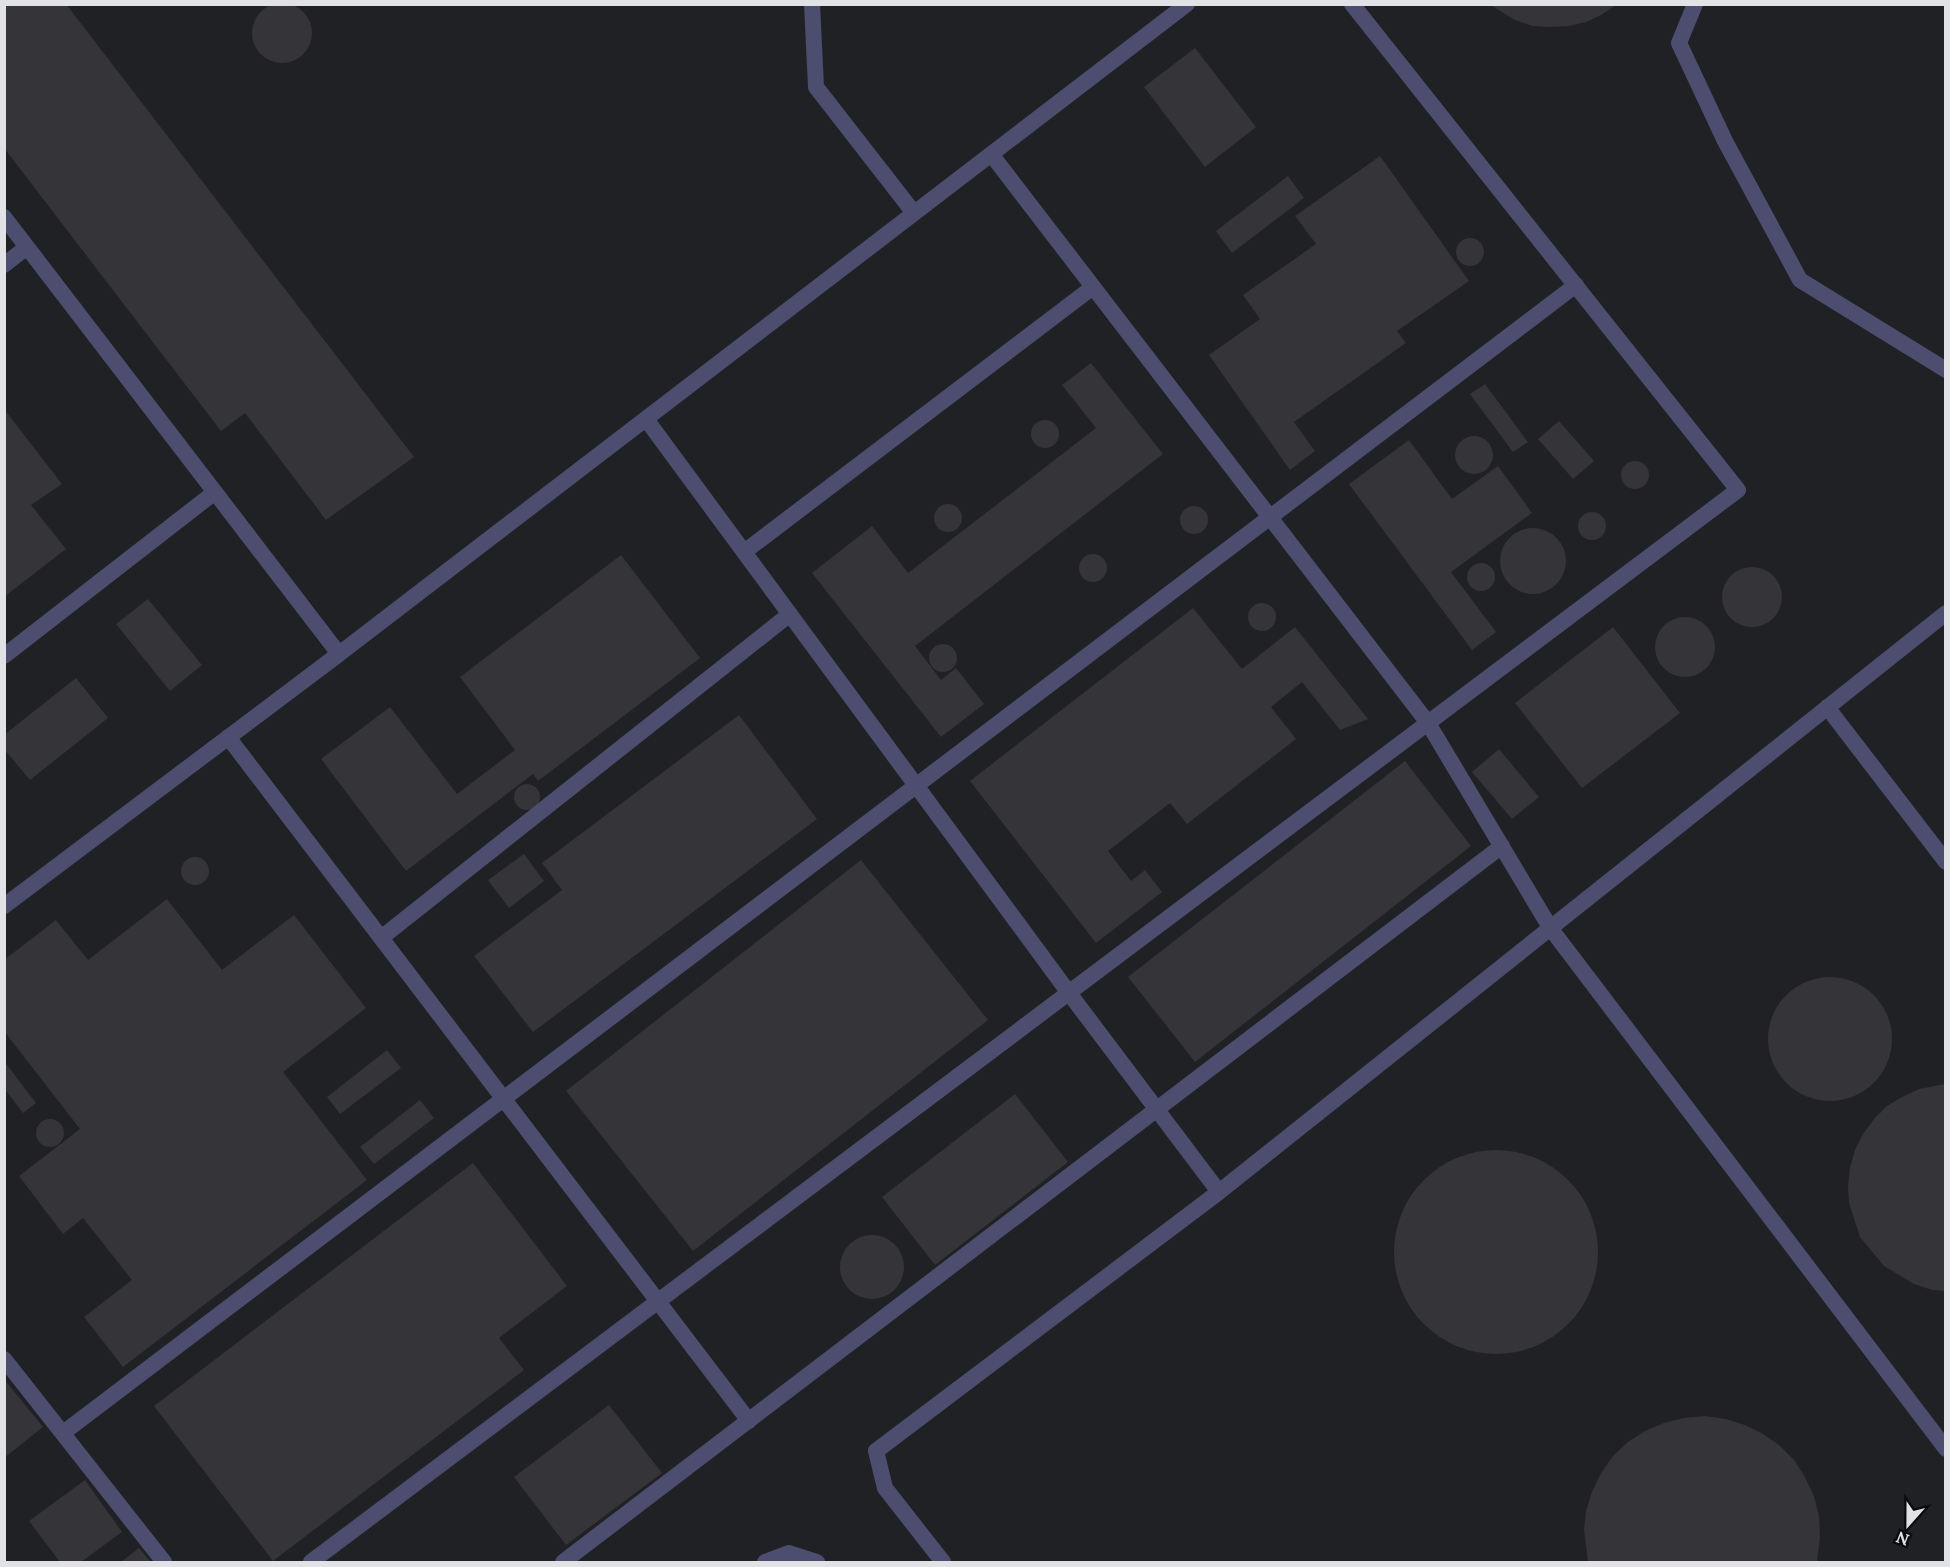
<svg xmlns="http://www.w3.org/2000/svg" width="1950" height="1567" viewBox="0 0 1950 1567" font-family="Lora,serif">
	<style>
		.building { fill: #343439 }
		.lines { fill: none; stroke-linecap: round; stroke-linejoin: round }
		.lane { stroke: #4d4e6f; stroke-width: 16 }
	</style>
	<rect width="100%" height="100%" fill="#202125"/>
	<!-- building -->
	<path class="building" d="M252 33a30 30 0 1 1 60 0a30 30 0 1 1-60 0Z
		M4,4H66L414,457L326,520L245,413L221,431L4,148Z
		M1489,4H1617L1601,15L1586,22L1569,26L1551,27L1533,26L1515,20Z
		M1195,48L1256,127L1205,167L1144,87Z
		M1380,156L1469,281L1397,331L1406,343L1294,422L1315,451L1290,470L1209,355L1260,319L1243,295L1316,244L1295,216Z
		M1288,176L1304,198L1232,253L1216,231Z
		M1456 252a14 14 0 1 1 28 0a14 14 0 1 1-28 0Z
		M1091,363L1163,454L915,646L941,680L956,668L984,704L941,737L812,573L872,526L908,573L1096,428L1062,385Z
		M1485,384L1528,442L1513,452L1470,394Z
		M4,409L62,484L31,505L66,549L4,597Z
		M1031 434a14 14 0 1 1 28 0a14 14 0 1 1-28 0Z
		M1559,421L1594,461L1573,479L1538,439Z
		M1455 455a19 19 0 1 1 38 0a19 19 0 1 1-38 0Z
		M1409,440L1452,499L1498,466L1532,513L1451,572L1496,632L1472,650L1349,484Z
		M1621 475a14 14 0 1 1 28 0a14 14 0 1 1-28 0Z
		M934 518a14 14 0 1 1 28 0a14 14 0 1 1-28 0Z
		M1180 520a14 14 0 1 1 28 0a14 14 0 1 1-28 0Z
		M1578 526a14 14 0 1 1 28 0a14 14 0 1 1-28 0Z
		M1500 561a33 33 0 1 1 66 0a33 33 0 1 1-66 0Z
		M1079 568a14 14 0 1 1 28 0a14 14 0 1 1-28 0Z
		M621,555L700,658L538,781L533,774L406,871L321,759L390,707L457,794L515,750L460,677Z
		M1467 577a14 14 0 1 1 28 0a14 14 0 1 1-28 0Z
		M1722 597a30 30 0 1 1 60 0a30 30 0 1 1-60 0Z
		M148,599L202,665L170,691L116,624Z
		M1248 617a14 14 0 1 1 28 0a14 14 0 1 1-28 0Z
		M1193,608L1242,669L1295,627L1368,719L1340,730L1302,682L1271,707L1296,739L1187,824L1170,803L1108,851L1131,881L1145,870L1162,892L1096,943L970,781Z
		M1655 647a30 30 0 1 1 60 0a30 30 0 1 1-60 0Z
		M1613,627L1680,713L1582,788L1515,703Z
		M929 658a14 14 0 1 1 28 0a14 14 0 1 1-28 0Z
		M76,678L108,718L30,780L4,749V735Z
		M739,715L817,819L533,1032L474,956L562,890L542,863Z
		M1499,749L1539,797L1512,819L1472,772Z
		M1405,761L1471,846L1195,1062L1128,977Z
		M514 797a13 13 0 1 1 26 0a13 13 0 1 1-26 0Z
		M524,854L544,881L509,908L488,880Z
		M181 871a14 14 0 1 1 28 0a14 14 0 1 1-28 0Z
		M861,860L988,1020L693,1251L566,1091Z
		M167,899L222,970L294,915L366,1008L283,1072L367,1180L123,1367L84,1317L132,1280L83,1218L63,1234L19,1176L80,1129L4,1031V960L56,920L88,960Z
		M1768 1039a62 62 0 1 1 124 0a62 62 0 1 1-124 0Z
		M387,1050L401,1068L340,1114L327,1097Z
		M4,1061L36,1103L23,1113L4,1088Z
		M1946,1084V1291L1932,1290L1914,1284L1884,1266L1860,1237L1849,1203L1848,1186L1850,1168L1855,1150L1863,1134L1874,1119L1887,1106L1902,1097L1919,1089Z
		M1015,1094L1068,1162L935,1265L882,1197Z
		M420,1100L434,1118L374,1164L360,1147Z
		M36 1133a14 14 0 1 1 28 0a14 14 0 1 1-28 0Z
		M1394 1252a102 102 0 1 1 204 0a102 102 0 1 1-204 0Z
		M473,1163L567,1286L499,1338L524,1370L273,1561L154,1406Z
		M840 1267a32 32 0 1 1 64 0a32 32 0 1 1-64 0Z
		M4,1379L43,1427L4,1458Z
		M609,1405L662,1473L566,1545L514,1477Z
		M1705,1416L1726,1419L1745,1425L1763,1434L1779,1445L1794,1460L1805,1477L1814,1496L1819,1516L1820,1537L1817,1562H1588L1584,1530L1586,1511L1592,1492L1601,1473L1613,1456L1628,1442L1645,1431L1664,1423L1684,1418Z
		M85,1480L122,1532L81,1562H60L29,1521Z
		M139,1548L151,1562H121Z"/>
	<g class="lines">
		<!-- lane -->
		<path class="lane" d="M812,4L816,87L914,213
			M1695,4L1679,43L1725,141L1800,280L1946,370
			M991,154L1428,723L1551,929L1946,1449
			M4,217L339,654L4,906
			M4,265L27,247
			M646,419L1069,993L1219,1192L876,1451L885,1488L943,1562
			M744,552L1093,287
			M339,654L1187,4
			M4,656L215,492
			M1827,707L1946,862
			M228,737L749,1421
			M381,938L790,614
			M1219,1192L1946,613
			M4,1359L164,1562
			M63,1433L1576,285
			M311,1562L1738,490L1352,4
			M563,1562L1502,846
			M765,1562L789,1553L817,1562"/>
	</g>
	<!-- border -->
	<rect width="1950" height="1567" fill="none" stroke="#e1e2e5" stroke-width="12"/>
	<!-- north arrow -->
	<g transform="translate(1908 1525) rotate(201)" stroke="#0a0b0c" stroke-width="4.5" paint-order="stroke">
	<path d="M0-4.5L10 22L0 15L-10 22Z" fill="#e1e2e5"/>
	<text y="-9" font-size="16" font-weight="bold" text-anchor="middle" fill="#e1e2e5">N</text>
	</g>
</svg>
